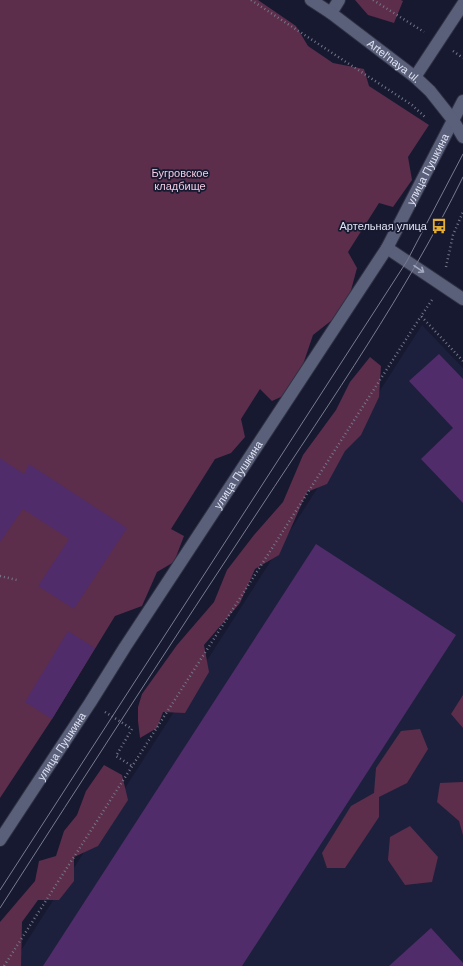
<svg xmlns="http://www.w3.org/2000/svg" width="463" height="966" viewBox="0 0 463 966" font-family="Helvetica,sans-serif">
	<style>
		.built { fill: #1d203d }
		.green { fill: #5c2e4b }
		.building { fill: #512c6a }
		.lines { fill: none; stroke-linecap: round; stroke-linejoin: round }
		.lane-casing { stroke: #303143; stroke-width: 14 }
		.street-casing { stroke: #303143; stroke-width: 14 }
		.secondary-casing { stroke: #303143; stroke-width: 14 }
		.path { stroke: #74778a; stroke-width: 2.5; stroke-dasharray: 1 3; stroke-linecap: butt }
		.lane { stroke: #5a5f7a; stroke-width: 12 }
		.street { stroke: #5a5f7a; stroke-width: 12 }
		.secondary { stroke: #5a5f7a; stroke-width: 12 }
		.tram { stroke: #797c90; stroke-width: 1 }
		.oneway { stroke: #a4a8bd }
		.labels { text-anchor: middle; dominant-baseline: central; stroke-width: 3.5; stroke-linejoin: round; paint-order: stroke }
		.street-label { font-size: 11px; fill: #e0e3f3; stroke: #161930 }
		.park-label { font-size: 11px; fill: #f4cae2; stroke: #161930 }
		.poi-label { font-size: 11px; fill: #e0e3f3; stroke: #161930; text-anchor: end }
	</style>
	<rect width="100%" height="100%" fill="#161930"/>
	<!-- built -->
	<path class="built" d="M422,325L463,368V966H11Z"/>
	<!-- green -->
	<path class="green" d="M0,0H258L296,26L308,46L333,63L364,69L369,86L429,125L408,157L412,180L393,207L379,203L348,252L357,268L346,309L313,335L294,391L272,401L260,389L241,419L245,437L231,453L215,459L171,529L184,536L174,562L157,572L142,606L115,616L52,719L0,798Z
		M355,0H401L403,1L394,23L368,15Z
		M370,357L381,366L379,397L361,435L345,451L327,484L307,492L279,555L255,569L240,603L204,645L209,672L185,713L163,712L157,728L140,738L138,721V707L142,694L177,645L214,602L227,570L254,535L283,502L303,455L336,410L350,382Z
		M463,695V728L451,714Z
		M420,729L428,749L407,783L379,797V817L345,868H327L322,853L351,806L374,793L376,768L401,731Z
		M104,765L122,775L128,800L98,846L74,857V881L59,900H38L22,922L21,966H0V922L35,881L39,861L56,856L64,831L77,815L86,791Z
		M463,782V835L459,821L437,802L440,783Z
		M410,826L438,857L432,882L405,885L388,860L390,837Z"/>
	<!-- building -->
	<path class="building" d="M439,354L463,379V503L421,459L453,428L409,381Z
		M0,458L24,474L29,464L127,528L74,609L38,586L69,539L23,509L0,542Z
		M316,544L456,635L242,966H43Z
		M68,631L95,648L52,719L25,702Z
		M431,928L463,963V966H389Z"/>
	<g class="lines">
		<defs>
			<path id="lane" d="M331,13L339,0
				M415,77L463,4"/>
			<g id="street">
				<path d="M387,248L463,299"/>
				<path id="s1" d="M0,840L90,703L125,647L387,248L463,101"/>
			</g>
			<g id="secondary">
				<path id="s2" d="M311,0L331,13L415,77L430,91L453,120L463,137"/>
			</g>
		</defs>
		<!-- lane casing -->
		<use href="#lane" class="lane-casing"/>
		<!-- street casing -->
		<use href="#street" class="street-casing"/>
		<!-- secondary casing -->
		<use href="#secondary" class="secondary-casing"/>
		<!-- path -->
		<path class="path" d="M251,0L412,105L425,117
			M373,0L424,32
			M453,51L463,58
			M446,267L453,235L463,212
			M432,300L421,316L463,361
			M0,576L17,580
			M105,712L132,729L116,756L132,766
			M4,966L421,316"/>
		<!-- lane -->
		<use href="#lane" class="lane"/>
		<!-- street -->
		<use href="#street" class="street"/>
		<!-- secondary -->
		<use href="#secondary" class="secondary"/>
		<!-- tram -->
		<path class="tram" d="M0,890L407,261L463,154
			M0,908C86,774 173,640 261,507C332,399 406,293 463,177"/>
	</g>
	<!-- one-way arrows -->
	<defs><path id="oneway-shaft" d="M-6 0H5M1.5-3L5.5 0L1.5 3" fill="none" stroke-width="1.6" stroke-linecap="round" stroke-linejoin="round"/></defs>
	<use class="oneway" href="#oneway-shaft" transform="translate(419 269) rotate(34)"/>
	<!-- icons -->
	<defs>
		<symbol id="bus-bare" viewBox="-9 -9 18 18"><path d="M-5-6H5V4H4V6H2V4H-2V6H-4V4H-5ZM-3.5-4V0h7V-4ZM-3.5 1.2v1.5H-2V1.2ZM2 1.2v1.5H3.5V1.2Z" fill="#e4ae35" stroke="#161930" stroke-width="2.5" paint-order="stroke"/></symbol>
	</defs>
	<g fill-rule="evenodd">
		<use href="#bus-bare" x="428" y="215" width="22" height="22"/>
	</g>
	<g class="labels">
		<!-- street labels -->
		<g class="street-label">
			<text stroke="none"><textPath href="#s2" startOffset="103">Artel'naya ul.</textPath></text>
			<text stroke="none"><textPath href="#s1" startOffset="796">улица Пушкина</textPath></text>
			<text stroke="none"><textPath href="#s1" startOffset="436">улица Пушкина</textPath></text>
			<text stroke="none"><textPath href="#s1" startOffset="112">улица Пушкина</textPath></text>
		</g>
		<!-- park labels -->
		<g class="park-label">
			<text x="180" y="173">Бугровское<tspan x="180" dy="13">кладбище</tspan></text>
		</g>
		<!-- poi labels -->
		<g class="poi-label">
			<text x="427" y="226">Артельная улица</text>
		</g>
	</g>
</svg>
